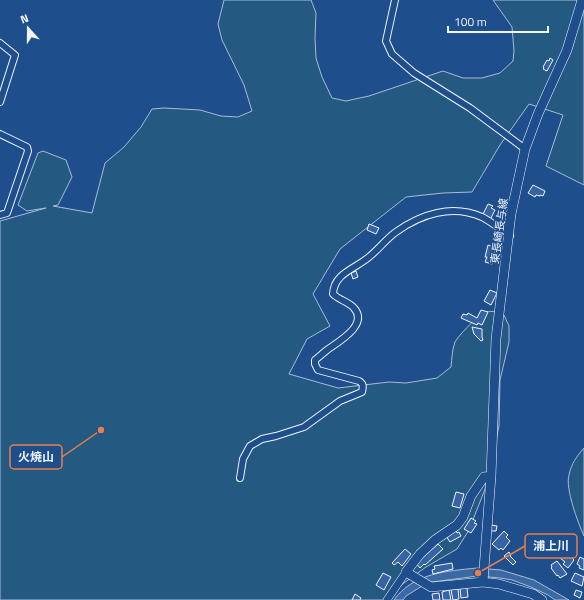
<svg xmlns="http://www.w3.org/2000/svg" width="584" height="600" viewBox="0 0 584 600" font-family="'Titillium Web','Noto Sans JP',sans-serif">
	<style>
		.green { fill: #245a82; stroke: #a8bbd7 }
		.water { fill: #3b69a3; stroke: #a8bbd7 }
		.building { fill: #3563a3; stroke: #f2f6ff }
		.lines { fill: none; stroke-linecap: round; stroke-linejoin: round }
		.minor-casing { stroke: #f2f6ff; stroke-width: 8 }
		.tertiary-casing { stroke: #f2f6ff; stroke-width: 8 }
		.primary-casing { stroke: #f2f6ff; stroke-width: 10 }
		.minor { stroke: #1f4e8c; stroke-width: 6 }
		.tertiary { stroke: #1f4e8c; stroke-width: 7 }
		.primary { stroke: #1f4e8c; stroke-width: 9 }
		.labels { text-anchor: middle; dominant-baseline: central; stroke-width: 3; stroke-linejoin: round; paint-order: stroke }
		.street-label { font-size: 11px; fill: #f2f6ff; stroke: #1f4e8c }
		.leader { fill: none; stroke: #ea8049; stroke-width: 1.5 }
		.callout-dot { fill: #ea8049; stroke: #1f4e8c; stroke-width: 1.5 }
		.callout { fill: #1f4e8c; stroke: #ea8049; stroke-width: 1.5 }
		.callout-label { font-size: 12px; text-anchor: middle; font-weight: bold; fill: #f2f6ff }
	</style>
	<rect width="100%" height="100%" fill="#1f4e8c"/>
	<!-- green -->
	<path class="green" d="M224,0H311L316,13L315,38L316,58L322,77L332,98L346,101L369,96L443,71L463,78H482L500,73L513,61L514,51L512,27L493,0H584V185L546,166L563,115L529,104L500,145L472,192L443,193L406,197L340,249L313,294L330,326L307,339L289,374L338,388L389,382L406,383L437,378L451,367C452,358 452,350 455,342C458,336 480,313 486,312C493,310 498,313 504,315L509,326V342L500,380L499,426L487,484L469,530L457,549L426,567L393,591L386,600H0V221L46,208L27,211L18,205L38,153L43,151L66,160L72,177L58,205L53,206L92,213L105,163L124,147L141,127L152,109L164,108L200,110L221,116L238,117L252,111L244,85L222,40L218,24Z
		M584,448V536C578,523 565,488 569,475C571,464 577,456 584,448Z"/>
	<!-- water -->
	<path class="water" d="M477,568L501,570L534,580L569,600H555L548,595L531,587L512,580L500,578L478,576L432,582L422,586L406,596L403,600H394C413,573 447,571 477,568Z"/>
	<!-- building -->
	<path class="building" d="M550,58L553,60L547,71L543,69L544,68L543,67L547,60L549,61Z
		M533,185L545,191L543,196L540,195V196L536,195L535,197L528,193Z
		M488,204L493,206L491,208L495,210L490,220L482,216Z
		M369,224L379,228L376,234L367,230Z
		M488,245L496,248L492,264L485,262L487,257H485Z
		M356,271L358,277L353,279L351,273Z
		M490,290L497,293L491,305L484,301Z
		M481,310L488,312L482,325L478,323L477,325L461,318L463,314L467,315L468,313L477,318Z
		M472,327L482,329V337L483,340L481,341L474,334Z
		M456,492L464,494L460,508L452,506Z
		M471,518L476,521L474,523L477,524L471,533L464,529Z
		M491,525L497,526L496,531H491Z
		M456,530L457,533L459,532L461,536L450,542L446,536Z
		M504,531L508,535L506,537L510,541L503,550L501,548L499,550L492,544Z
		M438,544L443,549L425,565L424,564L420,568L416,563Z
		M405,549L411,554L402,566L398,562L394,565L392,563Z
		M558,549L566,552L574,560L568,568L563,564L565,562L554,553Z
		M509,552L511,555L510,556L516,562L513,565L504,556Z
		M580,557L584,559V570L579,568L580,566L577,564Z
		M557,561L567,574L560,578L558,575L557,576L551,568L552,567L551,565Z
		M452,563L453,569L433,574L432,570L435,569L434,566Z
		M383,573L391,577L384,590L376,585Z
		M575,573L584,577L582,586L571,581Z
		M467,588L468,597L461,598L460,589Z
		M458,589L459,599L453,600L451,590Z
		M449,590L451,600H443L442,592Z
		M576,590L582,592L580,598L574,595Z
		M439,593L440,600H433L432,594Z
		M355,594L361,598L360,600H352Z"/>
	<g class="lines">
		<defs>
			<path id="minor" d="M395,0L386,41L392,54L414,73L470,108L525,149
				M0,43L15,55L0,102
				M0,134L27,147L28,151L7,213L0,215
				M240,478L243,459L250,446L262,439L276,436L304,427L340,401L362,392C363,387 364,384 359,381L318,370L315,364V360C319,357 323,353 327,350C338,342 369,325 354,308C349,302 339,300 333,294C334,273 355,269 369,257C379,249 386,239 396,232C421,214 452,204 482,217C492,222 501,230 510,236"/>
			<path id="tertiary" d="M387,600L406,572"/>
			<path id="primary" d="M491,476L484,477L471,496L463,517L457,525L435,540L420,554L406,572L431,587L483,582L499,584L533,594L542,600
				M483,582L491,476L496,339L511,214L525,149L538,114L567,50L582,0"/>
		</defs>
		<!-- minor casing -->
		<use href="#minor" class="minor-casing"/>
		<!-- tertiary casing -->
		<use href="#tertiary" class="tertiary-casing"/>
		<!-- primary casing -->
		<use href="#primary" class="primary-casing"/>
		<!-- minor -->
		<use href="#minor" class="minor"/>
		<!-- tertiary -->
		<use href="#tertiary" class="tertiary"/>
		<!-- primary -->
		<use href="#primary" class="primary"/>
	</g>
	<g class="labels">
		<!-- street labels -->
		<g class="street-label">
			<text transform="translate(499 231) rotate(-82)">東長崎長与線</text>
		</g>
	</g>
	<!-- callouts -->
	<path class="leader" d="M101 430L62 457M478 573L525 546"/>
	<g class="callout-dot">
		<circle cx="101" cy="430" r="4"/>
		<circle cx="478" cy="573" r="4"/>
	</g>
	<g class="callout">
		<rect x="10" y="445" width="52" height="24" rx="4"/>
		<rect x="525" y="534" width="52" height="24" rx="4"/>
	</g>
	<g class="callout-label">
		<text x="36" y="461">火焼山</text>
		<text x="551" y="550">浦上川</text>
	</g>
	<!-- north arrow -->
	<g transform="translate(28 28) rotate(339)" stroke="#1f4e8c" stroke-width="3" paint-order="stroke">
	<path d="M0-3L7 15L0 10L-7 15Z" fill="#f2f6ff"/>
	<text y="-6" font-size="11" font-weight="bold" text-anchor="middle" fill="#f2f6ff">N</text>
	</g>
	<!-- scale -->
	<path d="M448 26v6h100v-6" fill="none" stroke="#f2f6ff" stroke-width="2"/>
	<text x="454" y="26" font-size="12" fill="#f2f6ff" stroke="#1f4e8c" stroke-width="3" paint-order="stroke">100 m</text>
</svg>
